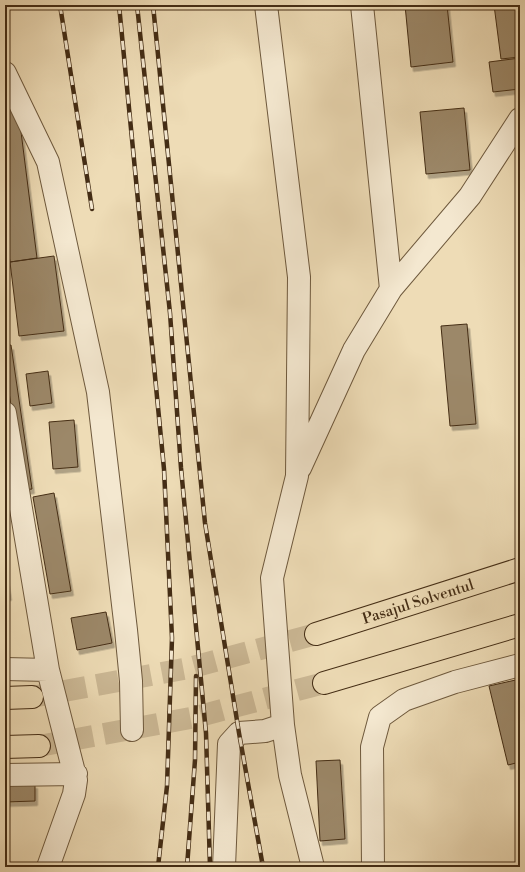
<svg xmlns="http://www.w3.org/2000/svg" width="525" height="872" viewBox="0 0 525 872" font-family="'Libre Bodoni',serif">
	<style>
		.building { fill: #9c8869; stroke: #442d15; filter: url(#shadow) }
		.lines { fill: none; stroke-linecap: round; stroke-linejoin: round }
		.major-tunnel { stroke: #ccb996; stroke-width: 22; stroke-dasharray: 22 11; stroke-linecap: butt }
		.minor-casing { stroke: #6e593d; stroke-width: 24 }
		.major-casing { stroke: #442d15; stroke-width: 24 }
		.minor { stroke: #f4e8d0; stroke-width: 22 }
		.major { stroke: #eedcb6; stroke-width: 22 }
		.rail-casing { stroke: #442d15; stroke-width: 4.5 }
		.rail { stroke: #f4e8d0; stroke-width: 3; stroke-dasharray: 9; stroke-linecap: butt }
		.labels { text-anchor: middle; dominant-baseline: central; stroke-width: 3.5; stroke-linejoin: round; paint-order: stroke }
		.street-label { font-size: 15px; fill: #442d15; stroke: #f4e8d0 }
	</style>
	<defs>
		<filter id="shadow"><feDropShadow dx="2.5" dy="4.5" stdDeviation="0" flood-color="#0004"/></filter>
	</defs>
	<rect width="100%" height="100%" fill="#eedcb6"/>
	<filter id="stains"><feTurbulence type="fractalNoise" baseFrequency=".005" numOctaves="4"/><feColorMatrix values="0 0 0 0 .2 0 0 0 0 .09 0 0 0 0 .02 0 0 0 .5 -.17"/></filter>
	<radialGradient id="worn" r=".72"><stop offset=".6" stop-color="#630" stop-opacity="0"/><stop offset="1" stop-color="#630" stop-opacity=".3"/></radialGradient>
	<!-- building -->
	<path class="building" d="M405,5H447L453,62L411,67Z
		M494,5H520V57L501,59Z
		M520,58V89L493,92L489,62Z
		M5,86L18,108L5,109Z
		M18,108L37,258L10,262L5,226V109Z
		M464,108L470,170L426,174L420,112Z
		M54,256L64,331L19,336L10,262Z
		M467,324L476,424L450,426L441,326Z
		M11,345L32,489L23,490L5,364V346Z
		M48,371L52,403L30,406L26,374Z
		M74,420L78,467L53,469L49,422Z
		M54,493L71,591L50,594L33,497Z
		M5,569L9,596H5Z
		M106,612L112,643L77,650L71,618Z
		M520,679V762L508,765L489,686Z
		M340,760L345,839L320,841L316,761Z
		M35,784V801L5,802V785Z"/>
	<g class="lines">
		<!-- major-tunnel -->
		<path class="major-tunnel" d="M32,697L189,668L316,634
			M39,746L196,717L324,683"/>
		<defs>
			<path id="minor" d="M266,5L299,277L297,476L272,578L283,725L290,775L313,867
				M362,5L391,289
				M5,73L48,162L98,392L126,630L131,681L132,730
				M5,413L48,670L76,780L74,794L48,867
				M300,468L354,350L391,289L470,196L520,119
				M5,669L48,670
				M5,775L76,774
				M224,867L229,744L239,733L265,731L283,725
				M373,867L372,747L380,717L404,700L455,682L520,665"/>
			<g id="major">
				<path id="s1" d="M316,634L520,569"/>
				<path d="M324,683L520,625"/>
				<path d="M5,698L32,697"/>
				<path d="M5,747L39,746"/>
			</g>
		</defs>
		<!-- minor casing -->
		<use href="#minor" class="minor-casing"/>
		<!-- major casing -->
		<use href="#major" class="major-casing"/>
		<!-- minor -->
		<use href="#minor" class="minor"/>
		<!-- major -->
		<use href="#major" class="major"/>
		<defs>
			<path id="rail" d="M60,5L92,209
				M119,5L164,469L172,638L167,786L158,867
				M137,5L170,313L181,468L206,733L210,867
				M153,5L205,523L239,733L263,867
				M187,867L195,760L196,676"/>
		</defs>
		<!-- rail casing -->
		<use href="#rail" class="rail-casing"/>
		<!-- rail -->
		<use href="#rail" class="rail"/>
	</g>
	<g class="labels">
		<!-- street labels -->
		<g class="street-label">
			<text stroke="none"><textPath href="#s1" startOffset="107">Pasajul Solventul</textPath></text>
		</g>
	</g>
	<!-- margin -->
	<rect width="525" height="872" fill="none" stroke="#eedcb6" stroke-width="20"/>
	<rect x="6" y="6" width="513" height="860" fill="none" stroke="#442d15" stroke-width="2"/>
	<rect x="10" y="10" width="505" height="852" fill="none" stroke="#442d15"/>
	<rect width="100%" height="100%" filter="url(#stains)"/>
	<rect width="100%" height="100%" fill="url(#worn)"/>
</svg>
